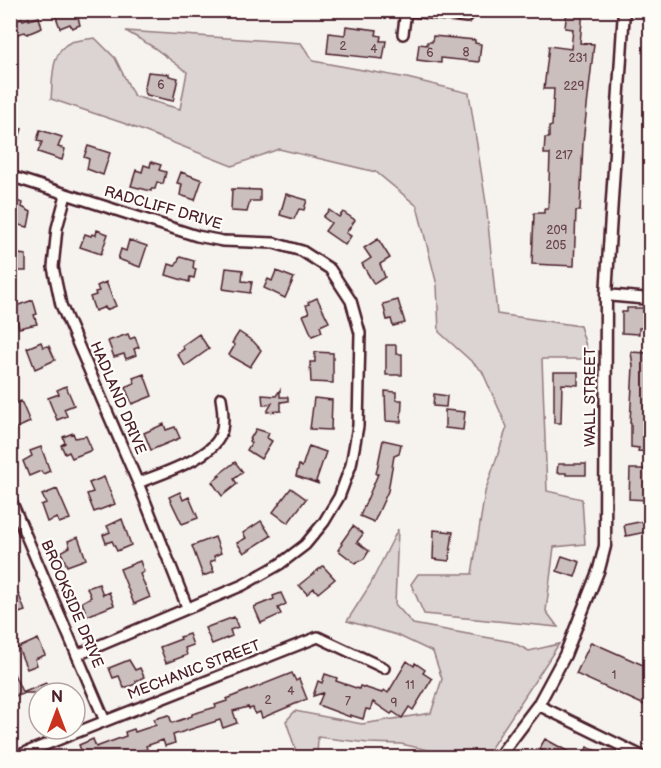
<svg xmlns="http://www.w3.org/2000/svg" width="661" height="768" viewBox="0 0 661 768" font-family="'Balsamiq Sans',sans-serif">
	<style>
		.green { fill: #dcd4d2; stroke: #937a7e; stroke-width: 1.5 }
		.building { fill: #cbbfbe; stroke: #4a1f2b; stroke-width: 1.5 }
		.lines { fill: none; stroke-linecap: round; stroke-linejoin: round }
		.minor-casing { stroke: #4a1f2b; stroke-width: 14 }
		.tertiary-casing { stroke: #4a1f2b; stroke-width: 15 }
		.minor { stroke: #fdfcf7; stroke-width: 9 }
		.tertiary { stroke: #fdfcf7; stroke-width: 10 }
		.labels { text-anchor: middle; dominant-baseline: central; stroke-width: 4.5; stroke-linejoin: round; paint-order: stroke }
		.number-label { font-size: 12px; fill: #6a4750 }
		.street-label { font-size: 15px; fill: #4a1f2b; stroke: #fdfcf7 }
	</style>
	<rect width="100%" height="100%" fill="#f6f3ef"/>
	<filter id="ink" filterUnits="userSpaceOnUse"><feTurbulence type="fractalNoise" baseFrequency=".0167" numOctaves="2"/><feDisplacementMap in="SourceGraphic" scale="12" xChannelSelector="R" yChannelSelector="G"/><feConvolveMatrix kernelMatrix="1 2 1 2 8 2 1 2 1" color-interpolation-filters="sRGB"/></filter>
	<g filter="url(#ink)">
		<!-- green -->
		<path class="green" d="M126,31L301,43L313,61L407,78L469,93L486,203L497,314L580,326L590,359H542L547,491L582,499L585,544L554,547L546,611L558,627L424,614L411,584L418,574H472L485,492L507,427L482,371L439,332L437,285L417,206L376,172L279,149L232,166L123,123L51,99C53,80 50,51 71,42C78,40 88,39 95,38L115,58L134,96L180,109L187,72L153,47Z
			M398,529L395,604L413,624L512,642L529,651L559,644L485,757H438V752L401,744L368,743L318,737L317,757H298L286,721L295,711L362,724L431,713L442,679L433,652L397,635L347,621L370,585Z"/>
		<!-- building -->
		<path class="building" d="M64,10H76L80,25L72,28L70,24L60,28L55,14Z
			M567,10H583L580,43L594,44L583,142L580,211H576L574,266L532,264L534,213H544V209H548L550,154H544L545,138H549V127L552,126L554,89H544L549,46L571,49L573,29L565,28Z
			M39,17L42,28L27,34L25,32L10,36V21L22,18L23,20L29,18V20Z
			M346,26L377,30L376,35L381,36L380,41H386L383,59L327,53L329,33L345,35Z
			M433,36L475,40V43L481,44L479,62L441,58V63L417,60L419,44L427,45V42H432Z
			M148,72L169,74V76L178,78L173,101L147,95L144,91Z
			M10,125L22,129L12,158H10Z
			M40,130L62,137L58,147L65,149L62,160L38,152L42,142L37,141Z
			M88,146L110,153L103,175L87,169L89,159L84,157Z
			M151,162L161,165L159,170L166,172L163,184L157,182L155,189H151V191L131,186L136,170L142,172L144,165L150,167Z
			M181,172L202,180L195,200L180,195L182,184L177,183Z
			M232,189L260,190V201H250L247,212L231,211Z
			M286,194L307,200L304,210L299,209L294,219L280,215Z
			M12,200L23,203L22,207L31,212L28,227L10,223Z
			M329,210L339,217L343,212L355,220L346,233L351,236L345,245L325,231L331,223L323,217Z
			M97,230L108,234L101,254L80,247L85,234L91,236L92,234L96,235Z
			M378,239L390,258L380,264L385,277L374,284L362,264L371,258L364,248Z
			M129,240L147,246L140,267L118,259L121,249L126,251Z
			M10,253L26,255V271H10Z
			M180,257L194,261L193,268L196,269L194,278L190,277L189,282L166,275L169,264L175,266Z
			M226,268L243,270L242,281L252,282L250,293L223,289Z
			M276,271L294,278L285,298L264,288L268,279L272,281Z
			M106,282L116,306L106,310L105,307L95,311L90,297L96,295L95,292L99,291L97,286Z
			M317,298L329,322L320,326L322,332L312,336L303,315L309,313L306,305L309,304L308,302Z
			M33,300L37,314L34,315L37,324L19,328L13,307Z
			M398,300L405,323L393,326L391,319L387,320L383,304Z
			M627,308H644V328H639V334L622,333V312H627Z
			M239,332L254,342L261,350L250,367L229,355L235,345L232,343Z
			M128,334L130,339L135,337L139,347L134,349L136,355L126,359L124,354L114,357L108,341Z
			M199,334L209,349L185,366L177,354L184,349L182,346Z
			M41,342L43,347L49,346L55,360L35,369L27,348Z
			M386,345H396V354H402V375H386Z
			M315,352L333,353V383L311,382L310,362H315Z
			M631,352L647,353V357H651L650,452L638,451L639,448L631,447V423H630L633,366Z
			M554,372H578V385L562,384L561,423H554Z
			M144,374L152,396L132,404L125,387L135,383L133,378Z
			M66,386L74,405L64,409L67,416L57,420L48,398L59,394L57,390Z
			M280,390V397H288V401L281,402V411L267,412L272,403L263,405L262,395L276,396Z
			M385,391L396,392V400H402L401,422L386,421Z
			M434,394L447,396L446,407L433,406Z
			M314,398L332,400L331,430L310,429Z
			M21,401L30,422L10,431V411L13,410L11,405Z
			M445,410L465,412L463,430L445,428Z
			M164,424L166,430L175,427L180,438L151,450L144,433Z
			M256,429L269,433L267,438L272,441L261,459L247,450L251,443L249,441Z
			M73,433L75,438L86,436L92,450L72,458L69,452L65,454L61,445L65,443L63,437Z
			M383,440L401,444L399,454L394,456L388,491L374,522L360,516L378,474H376Z
			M309,446L326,452L316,481L319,484L296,476L299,465L302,467Z
			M41,447L50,471L43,474L41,471L29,476L23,461L32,456L30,451Z
			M235,462L243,472L234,479L237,484L222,496L212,482L220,476L218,475Z
			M558,464H586V475H566V473H557Z
			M630,469H651L648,500L629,499Z
			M104,477L115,504L94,512L87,494L93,492L89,483Z
			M291,488L306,499L288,523L273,512Z
			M57,489L70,519L59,523L57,518L47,522L41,505L46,503L42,495Z
			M180,492L183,500L189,497L198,518L182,524L169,497Z
			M122,519L131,545L117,551L112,541L106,543L103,535L110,532L107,526Z
			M261,521L271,536L244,553L237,543L246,538L243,533Z
			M644,521L646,532L626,536L624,525Z
			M353,526L363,534L357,542L369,551L364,559L355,563L338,550L342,544L341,543Z
			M434,530L453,532L449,561L433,559Z
			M78,537L86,559L67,566L61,552L70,547L68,541Z
			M215,537L221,553L214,556L215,560L210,562L214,572L203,576L192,546Z
			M562,556L580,562L575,577L557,571Z
			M140,561L144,572L140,574L150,597L134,604L120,569Z
			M323,566L335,579L318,593L314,588L307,594L299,585Z
			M99,584L103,595L109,592L114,605L87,616L82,602L91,597L87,588Z
			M281,593L286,604L278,608L281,614L261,623L254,607L274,599L273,596Z
			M19,595L25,611L10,616V598Z
			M234,617L238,627L230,630L232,636L212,644L205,628Z
			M189,634L193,645L185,648L187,655L166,663L160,647L181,639L180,637Z
			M38,639L45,655L35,659L37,665L27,669L18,648Z
			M591,642L643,665L651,649V708L576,674Z
			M129,660L135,670L140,668L144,677L136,681V684L124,688L119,676L113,678L109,668Z
			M407,661L414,666L415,663L425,670L423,673L432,679L413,710L409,707L402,718L393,712L391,714L373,702L370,710L366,709L363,719L350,715V717L318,705L323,693L313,696L318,681L322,683L325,674L337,678L336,681L359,689L360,686L382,693L384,690L388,693Z
			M10,665L23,694L14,697L10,690Z
			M292,673L296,681L299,679L307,699L262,718L260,712L255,714L253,708L249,709L248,707L233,711L237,723L223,728L220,720L173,735L175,743L165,746L163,740L146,746L147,749L124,758H84L79,745L93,739L96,747L126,736L125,732L134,729L135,732L156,725L154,719L169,715L172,723L192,716V714L216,707L215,705L227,701L226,699Z
			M46,683L47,687L57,684L61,693H22Z
			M545,739L580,758H554L539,749Z
			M587,747L611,757V758H583Z"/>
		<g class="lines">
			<defs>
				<path id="minor" d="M403,10L467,17
					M403,34L406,10
					M10,176L197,236L223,241L274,243L302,251L330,269L351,301L360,333L358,426L351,465L339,497L324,522L305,545L280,564L243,585L77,655
					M66,195L57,228L53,267L61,305L138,483L187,607
					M138,483C160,474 210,459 220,436C225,425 223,410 221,398
					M10,498L105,721
					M538,705L646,758
					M12,758L318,637L384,668"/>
				<path id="tertiary" d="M606,295L650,299
					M498,758L538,705L565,655L599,569L605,546L606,295L624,10"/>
			</defs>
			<!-- minor casing -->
			<use href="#minor" class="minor-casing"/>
			<!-- tertiary casing -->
			<use href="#tertiary" class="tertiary-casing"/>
			<!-- minor -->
			<use href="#minor" class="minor"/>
			<!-- tertiary -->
			<use href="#tertiary" class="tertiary"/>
		</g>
	</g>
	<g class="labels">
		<!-- number labels -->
		<g class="number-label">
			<text x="343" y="46">2</text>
			<text x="374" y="49">4</text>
			<text x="466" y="52">8</text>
			<text x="430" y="53">6</text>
			<text x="578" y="58">231</text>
			<text x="161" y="85">6</text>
			<text x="574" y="86">229</text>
			<text x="564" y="155">217</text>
			<text x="557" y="230">209</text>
			<text x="556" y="245">205</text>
			<text x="614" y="675">1</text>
			<text x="410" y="685">11</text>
			<text x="291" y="691">4</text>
			<text x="268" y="700">2</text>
			<text x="348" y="701">7</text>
			<text x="394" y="703">9</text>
		</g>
		<!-- street labels -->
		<g class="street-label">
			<text transform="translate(163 208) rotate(16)">RADCLIFF DRIVE</text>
			<text transform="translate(590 397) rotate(-90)">WALL STREET</text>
			<text transform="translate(118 398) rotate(67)">HADLAND DRIVE</text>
			<text transform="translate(72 604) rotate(67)">BROOKSIDE DRIVE</text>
			<text transform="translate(194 670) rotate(-21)">MECHANIC STREET</text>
		</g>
	</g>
	<!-- margin -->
	<rect width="661" height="768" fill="none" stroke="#fdfcf7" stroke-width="36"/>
	<rect x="18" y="18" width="625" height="732" fill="none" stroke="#4a1f2b" stroke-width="2" filter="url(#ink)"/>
	<!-- north arrow -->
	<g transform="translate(57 711)"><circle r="28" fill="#fdfcf7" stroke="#b5a4a5" stroke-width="1.5"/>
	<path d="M0-4.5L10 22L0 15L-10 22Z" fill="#c8321e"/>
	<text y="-9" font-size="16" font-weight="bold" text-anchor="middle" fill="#4a1f2b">N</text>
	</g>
</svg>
